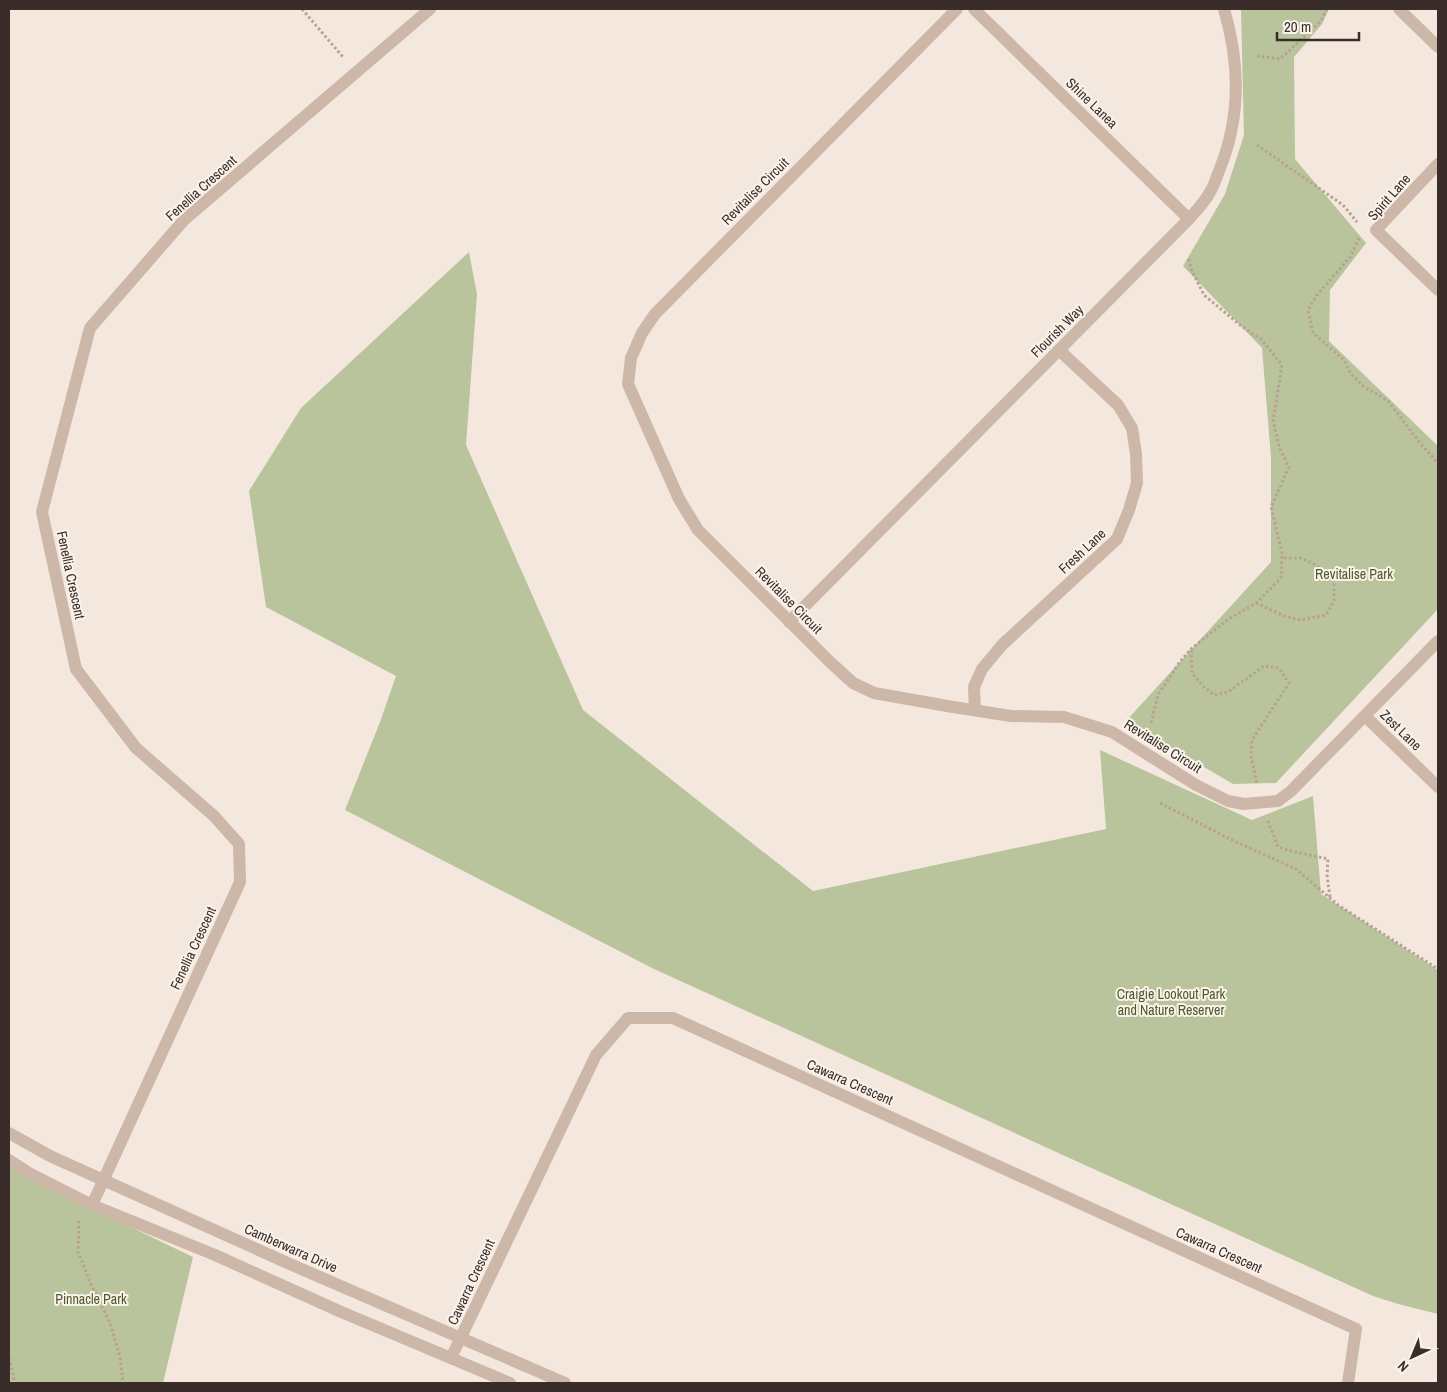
<svg xmlns="http://www.w3.org/2000/svg" width="1447" height="1392" viewBox="0 0 1447 1392" font-family="'Archivo Narrow',sans-serif">
	<style>
		.green { fill: #b9c49c }
		.lines { fill: none; stroke-linecap: round; stroke-linejoin: round }
		.path { stroke: #b9a192; stroke-width: 3; stroke-dasharray: 2.5 2.5; stroke-linecap: butt }
		.minor { stroke: #cdb7a8; stroke-width: 12 }
		.tertiary { stroke: #cdb7a8; stroke-width: 12 }
		.labels { text-anchor: middle; dominant-baseline: central; stroke-width: 4; stroke-linejoin: round; paint-order: stroke }
		.street-label { font-size: 14px; fill: #3a2d29; stroke: #fbf3eb }
		.park-label { font-size: 14px; fill: #4b592b; stroke: #fbf3eb }
	</style>
	<rect width="100%" height="100%" fill="#f4e8de"/>
	<!-- green -->
	<path class="green" d="M1241,9H1329L1322,24L1294,57L1295,159L1366,243L1330,290L1329,341L1438,446V609L1276,783L1233,784L1126,721L1271,562V458L1262,348L1183,266L1225,194L1244,135Z
		M469,252L477,294L466,445L583,710L813,891L1106,829L1100,750L1252,820L1313,796L1321,894L1438,970V1314L1398,1304L1373,1296L654,969L345,810L380,722L396,676L266,607L249,491L301,408Z
		M9,1162L110,1217L193,1257L163,1383H9Z"/>
	<g class="lines">
		<!-- path -->
		<path class="path" d="M302,9L343,57
			M1257,56L1280,59L1321,21L1327,9
			M1257,145L1343,205L1357,222
			M1359,238L1350,257L1317,295L1308,310L1313,333L1344,360L1351,374L1364,387L1379,395L1389,402L1420,443L1438,463
			M1256,603L1282,615L1300,620L1326,615L1334,601V581L1316,565L1301,558H1282
			M1191,650L1192,673L1203,686L1214,695L1228,692L1264,666L1279,668L1289,683L1252,740L1251,756L1257,784
			M1151,723L1158,695L1179,663L1191,649L1227,620L1256,603L1281,578L1282,553L1271,507L1289,467L1280,449L1273,421L1282,365L1262,340L1240,325L1204,295L1192,271L1188,257
			M1160,803L1230,839L1296,869L1338,905L1438,969
			M1268,821L1278,847L1291,851L1328,859L1327,875L1330,898
			M79,1221L78,1252L90,1282L110,1323L120,1357L123,1383
			M9,1358L15,1383"/>
		<!-- minor -->
		<path class="minor" d="M957,9L655,314L642,333L631,358L628,384L679,499L698,530L829,661L853,683L874,693L953,707L1011,716L1064,717L1112,732L1196,785L1228,801L1244,804L1278,801L1291,791L1438,641
			M974,9L1189,219
			M1399,9L1438,47
			M1438,164L1376,230L1438,290
			M789,622L1189,219C1196,211 1205,202 1210,192C1214,186 1216,178 1219,171C1241,118 1240,63 1224,9
			M975,710L974,687L982,669L1002,645L1117,539L1129,510L1137,483L1136,454L1132,428L1118,405L1059,350
			M1365,716L1438,787
			M92,1205L240,882L239,844L214,816L136,748L76,669L42,512L90,328L184,220L430,9
			M451,1358L596,1055L628,1018H673L1356,1329L1348,1383"/>
		<!-- tertiary -->
		<path class="tertiary" d="M9,1133L50,1156L292,1265L565,1383
			M9,1160L29,1173L92,1205L215,1255L339,1311L510,1383"/>
	</g>
	<g class="labels">
		<!-- street labels -->
		<g class="street-label">
			<text transform="translate(1092 103) rotate(44)">Shine Lanea</text>
			<text transform="translate(201 188) rotate(-42)">Fenellia Crescent</text>
			<text transform="translate(755 191) rotate(-45)">Revitalise Circuit</text>
			<text transform="translate(1389 197) rotate(-49)">Spirit Lane</text>
			<text transform="translate(1057 331) rotate(-45)">Flourish Way</text>
			<text transform="translate(1082 551) rotate(-43)">Fresh Lane</text>
			<text transform="translate(71 575) rotate(78)">Fenellia Crescent</text>
			<text transform="translate(789 600) rotate(45)">Revitalise Circuit</text>
			<text transform="translate(1401 730) rotate(44)">Zest Lane</text>
			<text transform="translate(1163 746) rotate(32)">Revitalise Circuit</text>
			<text transform="translate(193 948) rotate(-65)">Fenellia Crescent</text>
			<text transform="translate(850 1082) rotate(24)">Cawarra Crescent</text>
			<text transform="translate(291 1248) rotate(24)">Camberwarra Drive</text>
			<text transform="translate(1219 1250) rotate(24)">Cawarra Crescent</text>
			<text transform="translate(471 1282) rotate(-65)">Cawarra Crescent</text>
		</g>
		<!-- park labels -->
		<g class="park-label">
			<text x="1354" y="574">Revitalise Park</text>
			<text x="1171" y="994">Craigie Lookout Park<tspan x="1171" dy="16">and Nature Reserver</tspan></text>
			<text x="91" y="1299">Pinnacle Park</text>
		</g>
	</g>
	<!-- border -->
	<rect width="1447" height="1392" fill="none" stroke="#3a2d29" stroke-width="20"/>
	<!-- north arrow -->
	<g transform="translate(1412 1357) rotate(224)" stroke="#fbf3eb" stroke-width="4" paint-order="stroke">
	<path d="M0-4L9 19L0 12L-9 19Z" fill="#3a2d29"/>
	<text y="-8" font-size="14" font-weight="bold" text-anchor="middle" fill="#3a2d29">N</text>
	</g>
	<!-- scale -->
	<path d="M1277 32v8h82v-8" fill="none" stroke="#3a2d29" stroke-width="2.5"/>
	<text x="1284" y="32" font-size="15" fill="#3a2d29" stroke="#fbf3eb" stroke-width="4" paint-order="stroke">20 m</text>
</svg>
